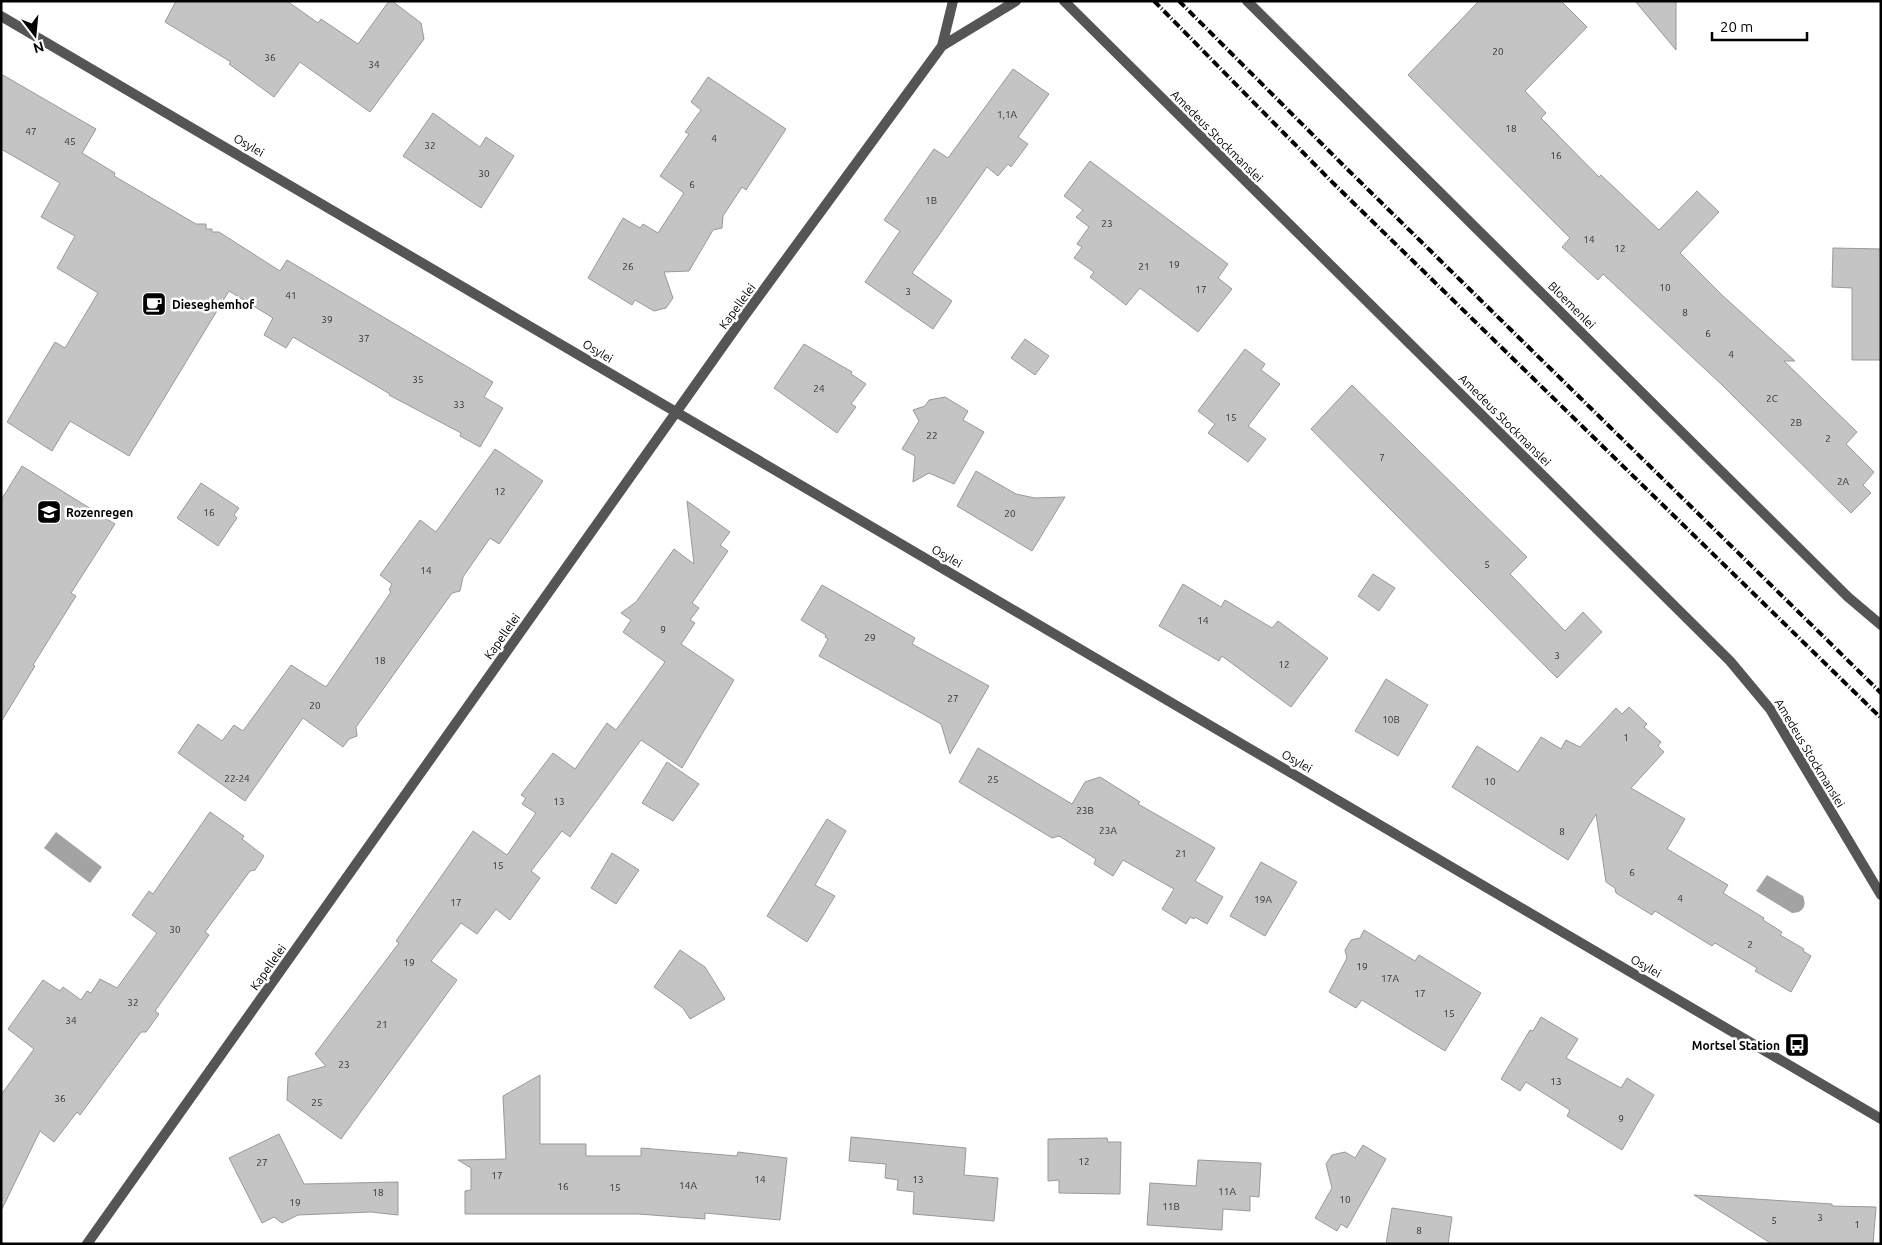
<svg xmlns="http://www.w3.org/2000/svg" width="1882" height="1245" viewBox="0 0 1882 1245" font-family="Ubuntu,sans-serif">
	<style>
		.water { fill: #a3a3a3 }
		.building { fill: #c4c4c4; stroke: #999 }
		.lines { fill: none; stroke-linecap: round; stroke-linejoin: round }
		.minor { stroke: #555; stroke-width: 10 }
		.rail { stroke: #000; stroke-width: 4; stroke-dasharray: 8 2.5 1 2.5; stroke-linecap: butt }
		.labels { text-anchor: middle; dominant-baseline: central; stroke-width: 5; stroke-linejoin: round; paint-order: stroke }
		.number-label { font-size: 10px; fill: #313131 }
		.street-label { font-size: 12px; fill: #000; stroke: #fff }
		.poi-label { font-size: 12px; font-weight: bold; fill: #000; stroke: #fff; text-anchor: start }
	</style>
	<rect width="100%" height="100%" fill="#fff"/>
	<!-- water -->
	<path class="water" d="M56,832L102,867L90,883L44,848Z
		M1767,875L1803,896C1807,906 1803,913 1792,913L1756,891Z"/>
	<!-- building -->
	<path class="building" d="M176,1H287L318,23L321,19L358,44L389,1H392L421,23L424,39L370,112L300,62L274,97L229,64L231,62L165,22Z
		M1479,1H1561L1587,27L1525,91L1546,113L1541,118L1599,177L1601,175L1659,230L1697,191L1719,212L1680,253L1723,296L1795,361H1784L1857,432L1846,444L1874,472L1863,485L1871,493L1851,513L1722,385L1603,274L1598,280L1562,247L1570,238L1408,75Z
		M1635,1H1676V50Z
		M1013,69L1049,94L1018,137L1028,144L1011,167L1008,164L998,176L987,167L912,273L952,301L933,329L865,282L900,231L884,220L934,149L948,158Z
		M1,74L96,129L82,153L115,173L114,176L196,224H206V229H212V232H219L280,271L287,260L493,382L484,397L503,408L480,447L460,436L461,433L389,395L390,394L293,337L286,348L264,335L273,318L229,291L129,456L70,421L52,451L7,422L55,342L65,348L98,293L57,268L75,236L41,217L60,183L1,149Z
		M708,77L786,129L746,190L742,187L723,216L722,228L713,230L689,271L664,272L673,298L666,308L654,311L635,300L632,305L588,278L623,218L640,228L643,224L658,233L684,193L660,176L689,134L685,132L701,110L691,102Z
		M433,113L480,147L486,137L514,156L481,208L403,156Z
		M1090,161L1228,264L1218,278L1232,289L1198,332L1140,288L1126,305L1090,277L1094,272L1074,258L1082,247L1077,244L1089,227L1076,217L1083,210L1064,196Z
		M1833,248L1881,249V360H1852V288L1832,287Z
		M1025,339L1049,356L1035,375L1011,358Z
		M804,344L852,372L851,374L866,384L851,404L856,407L837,433L774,388Z
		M1245,349L1265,364L1261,370L1280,384L1248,426L1266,439L1248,462L1208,433L1215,424L1198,411Z
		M1352,385L1527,557L1510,574L1565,631L1583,612L1602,632L1557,678L1311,429Z
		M945,397L968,411L963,420L984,432L954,484L929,473L913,482L915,456L902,449L919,421L913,410L925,406L929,400Z
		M495,449L543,481L499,544L490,538L463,577L460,591L452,593L356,727L357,736L349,739L343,747L303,718L245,801L178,753L198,724L222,741L234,725L243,731L291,665L326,687L391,592L389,590L392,584L380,575L420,520L436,532Z
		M22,466L115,524L71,593L76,596L33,665L35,666L1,722V500Z
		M976,471L1016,494L1035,498L1065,497L1032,551L957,506Z
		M201,483L239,508L234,515L237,518L218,546L177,518Z
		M687,501L730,532L720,545L728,551L692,603L699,608L690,620L695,623L681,644L734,680L682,768L641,740L570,837L562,831L531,871L540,878L510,920L496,909L477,934L461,923L431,961L457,980L341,1139L287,1100L288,1077L326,1066L315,1054L399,943L396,941L473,831L507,855L536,813L522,804L526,798L521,795L553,753L575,769L607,723L616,730L665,662L623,632L631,620L621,613L636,602L674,549L694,564Z
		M1373,574L1395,588L1379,611L1358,596Z
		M1183,584L1221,607L1225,600L1272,628L1278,621L1328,658L1291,707L1222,656L1219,661L1159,626Z
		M822,585L915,638L912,644L989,686L950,754L941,724L819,656L828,639L825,637L826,635L801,620Z
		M1386,679L1428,705L1398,756L1355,731Z
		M1629,707L1647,724L1644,727L1661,742L1658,746L1664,752L1631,788L1685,819L1667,849L1728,885L1723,893L1764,918L1763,920L1782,932L1780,935L1804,949L1803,951L1811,956L1791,992L1755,971L1757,968L1715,943L1712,946L1655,911L1652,915L1616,893L1615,888L1606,882L1596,814L1568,860L1452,787L1477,746L1518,772L1541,737L1561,749L1566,740L1580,747L1616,708L1622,714Z
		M978,748L1072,804L1085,782L1100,777L1140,802L1138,804L1215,848L1195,881L1223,897L1207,924L1195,917L1194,919L1190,917L1186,924L1162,909L1174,889L1123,860L1113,876L1094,864L1096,859L1059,836L1052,838L959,782Z
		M667,762L699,784L673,821L642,803Z
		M210,812L244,836L242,839L264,856L255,870L250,871L205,932L209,935L155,1011L159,1014L146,1032H141L80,1115L77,1112L54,1142L40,1131L1,1211V1095L34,1049L8,1029L43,980L60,991L63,987L81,1000L87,991L91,993L100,979L117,988L157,933L132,915L149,891L153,894Z
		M827,819L846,831L815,885L835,896L807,942L767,916Z
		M612,853L639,870L616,904L591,888Z
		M1261,862L1297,882L1265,936L1230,916Z
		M1364,930L1415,961L1419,955L1481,993L1445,1051L1362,1000L1356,1008L1329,992L1347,958L1345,950L1351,940L1360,938Z
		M680,950L705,967L725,999L690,1019L683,1008L654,987Z
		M1541,1017L1578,1039L1566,1058L1621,1088L1627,1078L1654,1095L1622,1150L1567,1116L1570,1110L1526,1082L1520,1091L1501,1079L1530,1030L1533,1031Z
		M540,1075V1144H586V1156H641V1148L737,1156L738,1152L787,1158L780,1220L705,1213V1219L638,1214H465V1191L471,1190V1168L458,1160L506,1159L503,1096Z
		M279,1134L304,1184L398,1182V1215L371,1212L298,1215L282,1223L274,1217L262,1223L229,1158Z
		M851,1137L966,1148L964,1175L998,1178L994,1221L913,1214L914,1192L897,1190L898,1180L885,1178L886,1164L849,1161Z
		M1107,1138L1108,1142H1121L1120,1194L1059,1193V1180L1048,1181V1139Z
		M1363,1145L1386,1159L1347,1228L1341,1224L1337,1231L1315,1218L1332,1188L1326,1164L1332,1155L1345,1152L1355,1158Z
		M1198,1160L1261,1163L1259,1197L1250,1196V1211L1223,1209L1222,1230L1147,1225L1150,1183L1196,1186Z
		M1694,1195L1832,1204V1206L1876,1207L1873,1244H1772Z
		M1392,1208L1452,1217L1448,1244H1386Z"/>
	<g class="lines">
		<!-- minor -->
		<path class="minor" d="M1064,1L1730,661L1770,709L1881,895
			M1247,1L1848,597L1881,625
			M1,16L1881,1119
			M942,46L953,1
			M87,1244L740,322L942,46L1016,1"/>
		<!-- rail -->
		<path class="rail" d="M1154,1L1329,179L1881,718
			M1179,1L1342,164L1881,693"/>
	</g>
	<!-- icons -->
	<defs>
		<symbol id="cafe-square" viewBox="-11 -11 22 22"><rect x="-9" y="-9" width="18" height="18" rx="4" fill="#000" stroke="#fff"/><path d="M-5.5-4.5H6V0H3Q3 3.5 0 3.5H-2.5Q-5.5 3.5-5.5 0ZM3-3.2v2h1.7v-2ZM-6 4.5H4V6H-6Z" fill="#fff"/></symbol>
		<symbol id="school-square" viewBox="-11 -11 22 22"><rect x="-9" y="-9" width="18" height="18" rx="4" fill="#000" stroke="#fff"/><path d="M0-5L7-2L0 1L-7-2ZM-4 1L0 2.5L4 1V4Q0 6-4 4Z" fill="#fff"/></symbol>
		<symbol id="bus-square" viewBox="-11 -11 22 22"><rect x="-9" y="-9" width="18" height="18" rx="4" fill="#000" stroke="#fff"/><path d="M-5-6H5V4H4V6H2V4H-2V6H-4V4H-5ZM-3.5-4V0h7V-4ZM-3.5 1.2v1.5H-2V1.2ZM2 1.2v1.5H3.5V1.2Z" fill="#fff"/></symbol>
	</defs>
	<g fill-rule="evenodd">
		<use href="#cafe-square" x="140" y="290" width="28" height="28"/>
		<use href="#school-square" x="35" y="498" width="28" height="28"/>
		<use href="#bus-square" x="1783" y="1031" width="28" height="28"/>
	</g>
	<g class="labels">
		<!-- number labels -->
		<g class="number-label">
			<text x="1498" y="51">20</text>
			<text x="270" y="57">36</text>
			<text x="374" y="64">34</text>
			<text x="1007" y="114">1,1A</text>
			<text x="1511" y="128">18</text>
			<text x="31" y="131">47</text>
			<text x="714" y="138">4</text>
			<text x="70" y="141">45</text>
			<text x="430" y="145">32</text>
			<text x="1556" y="155">16</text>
			<text x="484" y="173">30</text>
			<text x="692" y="184">6</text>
			<text x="931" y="200">1B</text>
			<text x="1107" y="223">23</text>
			<text x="1589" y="239">14</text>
			<text x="1620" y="248">12</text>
			<text x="1174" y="264">19</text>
			<text x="628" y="266">26</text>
			<text x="1144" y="266">21</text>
			<text x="1665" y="287">10</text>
			<text x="1201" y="289">17</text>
			<text x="908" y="291">3</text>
			<text x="291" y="295">41</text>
			<text x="1685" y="312">8</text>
			<text x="327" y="319">39</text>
			<text x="1708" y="333">6</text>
			<text x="364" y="338">37</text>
			<text x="1731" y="354">4</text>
			<text x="418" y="379">35</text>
			<text x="819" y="388">24</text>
			<text x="1772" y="398">2C</text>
			<text x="459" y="404">33</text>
			<text x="1231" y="417">15</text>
			<text x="1796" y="422">2B</text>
			<text x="932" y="435">22</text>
			<text x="1828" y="438">2</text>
			<text x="1382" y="457">7</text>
			<text x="1843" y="481">2A</text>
			<text x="500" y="491">12</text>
			<text x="209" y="512">16</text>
			<text x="1010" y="513">20</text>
			<text x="1487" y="564">5</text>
			<text x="426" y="570">14</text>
			<text x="1203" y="620">14</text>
			<text x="663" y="629">9</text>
			<text x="870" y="637">29</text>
			<text x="1557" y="655">3</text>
			<text x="380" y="660">18</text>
			<text x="1284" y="664">12</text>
			<text x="953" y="698">27</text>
			<text x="315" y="705">20</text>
			<text x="1391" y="719">10B</text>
			<text x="1626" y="737">1</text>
			<text x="237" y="778">22-24</text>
			<text x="993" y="779">25</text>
			<text x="1490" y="781">10</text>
			<text x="559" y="801">13</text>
			<text x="1085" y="810">23B</text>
			<text x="1108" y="830">23A</text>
			<text x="1562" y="831">8</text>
			<text x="1181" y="853">21</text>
			<text x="498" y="865">15</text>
			<text x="1632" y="872">6</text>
			<text x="1680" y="898">4</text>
			<text x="1263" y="899">19A</text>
			<text x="456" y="902">17</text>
			<text x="175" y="929">30</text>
			<text x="1750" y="944">2</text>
			<text x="409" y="962">19</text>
			<text x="1362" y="966">19</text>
			<text x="1390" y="978">17A</text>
			<text x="1420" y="993">17</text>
			<text x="133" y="1002">32</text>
			<text x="1449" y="1013">15</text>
			<text x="71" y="1020">34</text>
			<text x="382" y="1024">21</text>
			<text x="344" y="1064">23</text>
			<text x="1556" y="1081">13</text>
			<text x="60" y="1098">36</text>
			<text x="317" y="1102">25</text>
			<text x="1621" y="1118">9</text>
			<text x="1084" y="1161">12</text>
			<text x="262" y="1162">27</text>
			<text x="497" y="1175">17</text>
			<text x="760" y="1179">14</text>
			<text x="918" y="1179">13</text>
			<text x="688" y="1185">14A</text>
			<text x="563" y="1186">16</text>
			<text x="615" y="1187">15</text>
			<text x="1227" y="1191">11A</text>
			<text x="378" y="1192">18</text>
			<text x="1345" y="1199">10</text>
			<text x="295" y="1202">19</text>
			<text x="1171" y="1206">11B</text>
			<text x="1820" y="1217">3</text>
			<text x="1774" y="1220">5</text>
			<text x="1857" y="1224">1</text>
			<text x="1419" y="1230">8</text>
		</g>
		<!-- street labels -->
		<g class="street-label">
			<text transform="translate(1217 136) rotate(45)">Amedeus Stockmanslei</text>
			<text transform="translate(249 145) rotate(30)">Osylei</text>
			<text transform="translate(1572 305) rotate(45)">Bloemenlei</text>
			<text transform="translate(737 306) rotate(-54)">Kapellelei</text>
			<text transform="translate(598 351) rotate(31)">Osylei</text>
			<text transform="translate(1505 420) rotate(45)">Amedeus Stockmanslei</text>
			<text transform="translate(947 556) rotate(30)">Osylei</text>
			<text transform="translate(502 636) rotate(-55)">Kapellelei</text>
			<text transform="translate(1810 753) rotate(59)">Amedeus Stockmanslei</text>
			<text transform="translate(1297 761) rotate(30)">Osylei</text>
			<text transform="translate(1646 966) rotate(30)">Osylei</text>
			<text transform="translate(268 967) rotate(-55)">Kapellelei</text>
		</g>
		<!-- poi labels -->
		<g class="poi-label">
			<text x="172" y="304">Dieseghemhof</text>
			<text x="66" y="512">Rozenregen</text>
			<text x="1780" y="1045" text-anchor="end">Mortsel Station</text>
		</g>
	</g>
	<!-- border -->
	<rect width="1882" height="1245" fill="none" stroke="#000000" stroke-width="5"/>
	<!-- north arrow -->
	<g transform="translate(35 35) rotate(164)" stroke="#ffffff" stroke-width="4" paint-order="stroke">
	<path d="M0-4L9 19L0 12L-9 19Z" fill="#000000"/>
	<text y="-8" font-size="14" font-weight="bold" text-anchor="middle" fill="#000000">N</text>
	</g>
	<!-- scale -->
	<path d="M1712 32v8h95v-8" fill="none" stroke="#000000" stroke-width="2.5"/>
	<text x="1720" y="32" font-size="15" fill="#000000" stroke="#ffffff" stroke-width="4" paint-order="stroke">20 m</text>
</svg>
